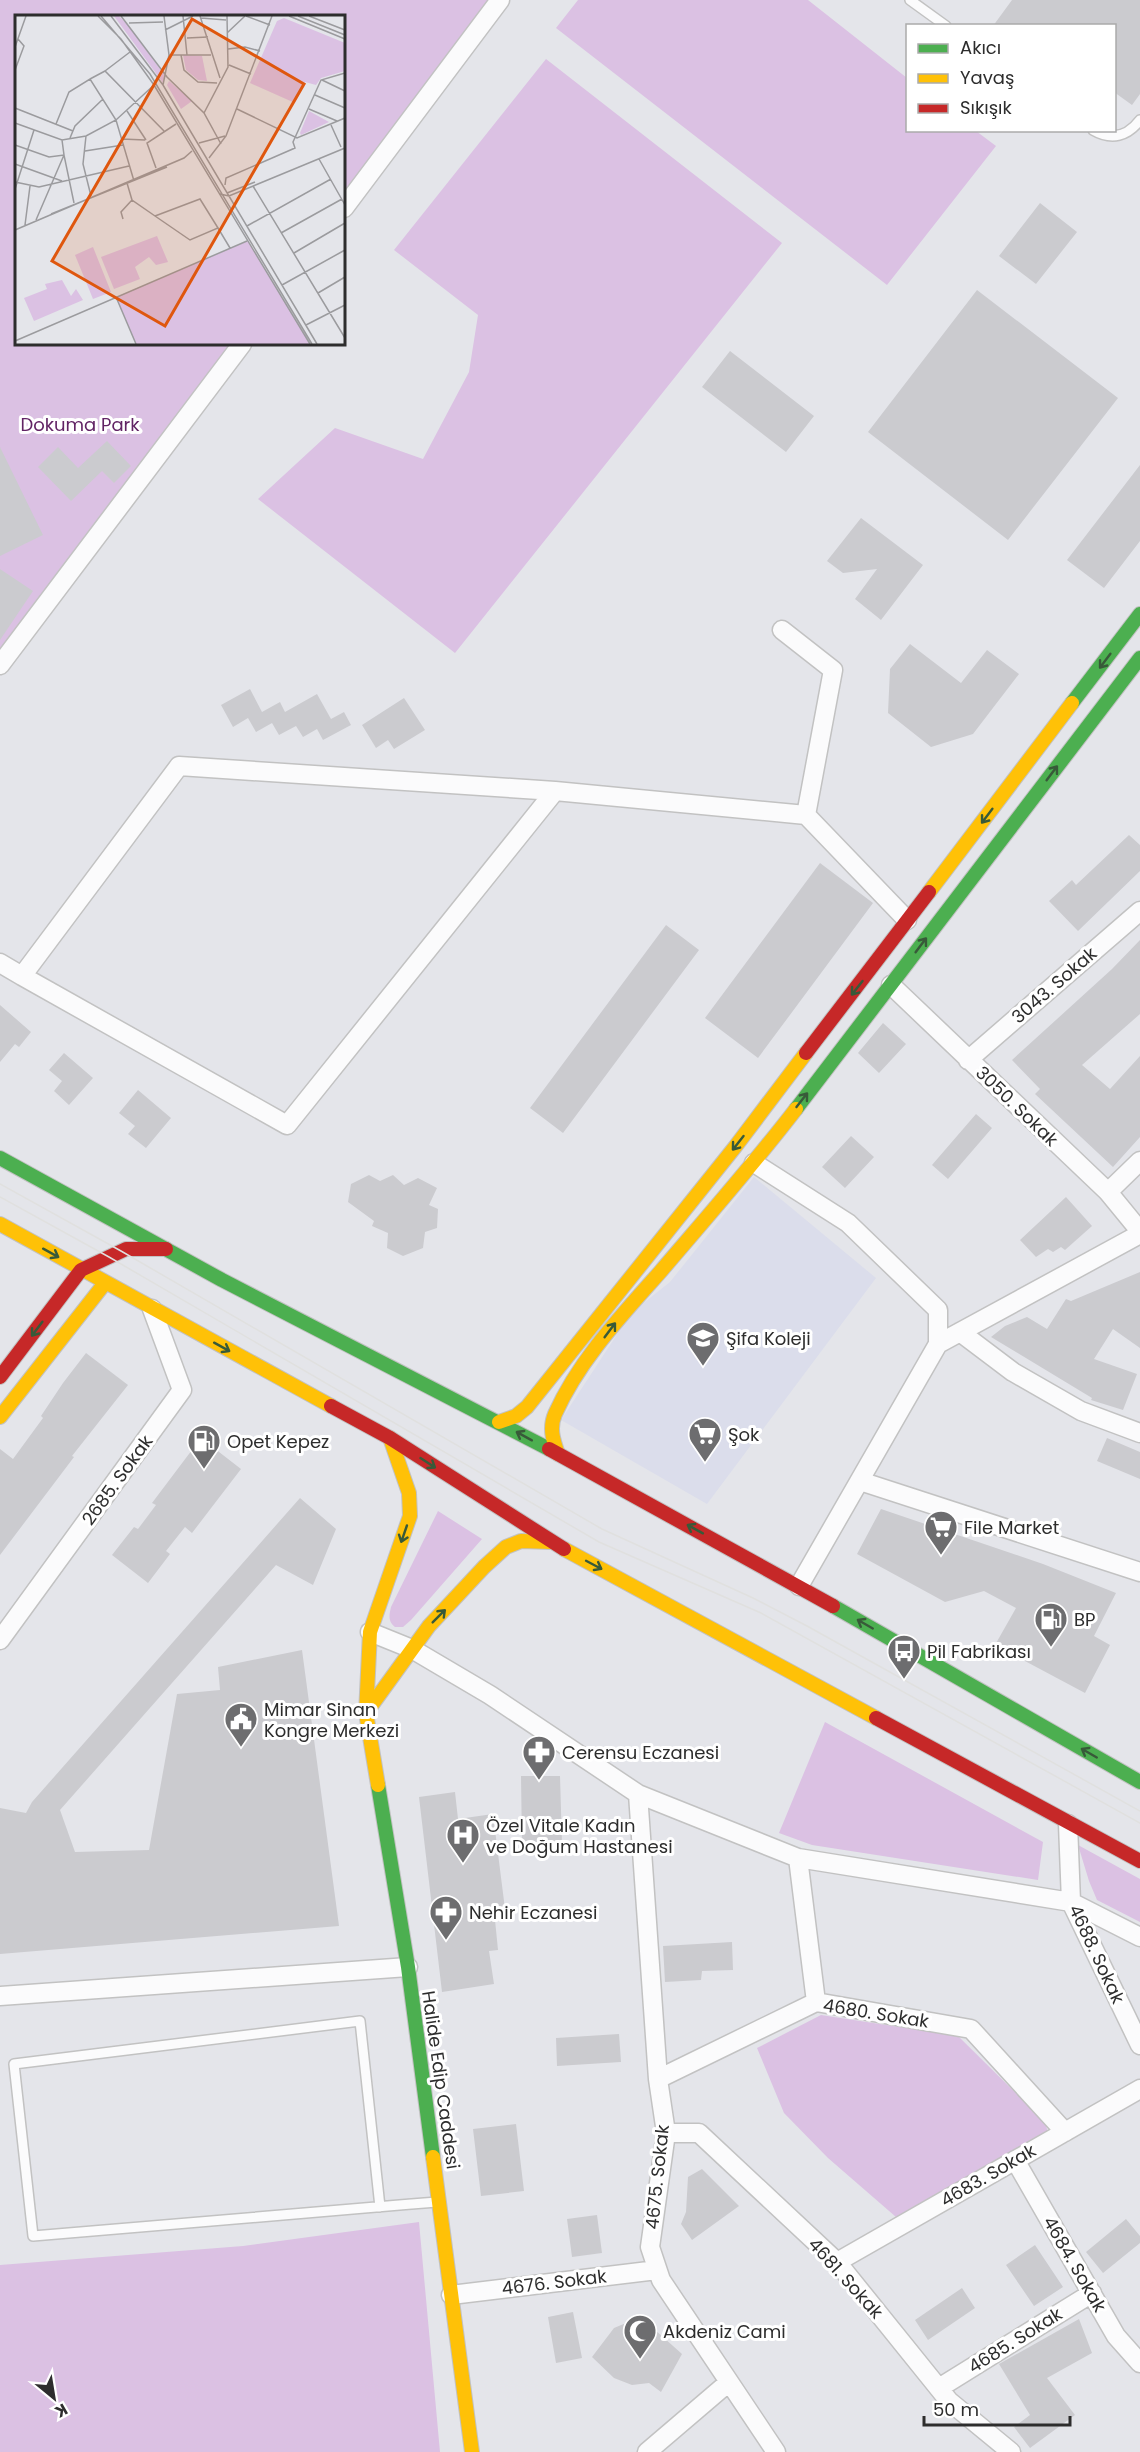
<svg xmlns="http://www.w3.org/2000/svg" width="1140" height="2452" viewBox="0 0 1140 2452" font-family="Poppins,sans-serif">
  <rect width="100%" height="100%" fill="#e4e5ea"/>
  <path fill="#dbddeb" d="M754 1177 876 1278 707 1504 561 1420 631 1313 670 1282Z"/>
  <path fill="#dbc1e3" d="M0 0H488L495 6 344 208V16H16V344H241L0 664Z
    M578 0H808L907 78 908 130 976 131 996 146 887 285 556 28Z
    M546 59 782 243 455 653 258 499 335 428 423 459 469 372 478 315 394 250Z
    M438 1511 482 1539 411 1620 403 1627H395C388 1621 389 1616 391 1607Z
    M825 1722 1043 1842 1038 1880 812 1845 779 1833Z
    M1078 1845 1140 1879V1922L1097 1900 1089 1881Z
    M821 2015 958 2036 1045 2122 1049 2136 896 2217 828 2158 784 2113 757 2048Z
    M419 2222 440 2452H0V2265L243 2246Z"/>
  <path fill="#cbcbcf" d="M1012 0H1140V94L1132 105 1114 92V26H993Z
    M1040 203 1077 232 1036 284 999 256Z
    M977 290 1118 398 1008 540 868 432Z
    M730 351 814 416 786 452 702 387Z
    M107 441 131 466 114 483 102 471 71 501 38 467 58 447 78 468Z
    M0 447 43 535 0 556Z
    M1140 465V541L1104 588 1067 560Z
    M861 518 923 565 881 620 855 599 877 569 843 573 827 561Z
    M0 569 33 591 0 640Z
    M910 644 961 683 987 650 1019 674 973 734 931 747 888 713 890 669Z
    M250 689 262 712 280 702 285 712 317 694 331 719 344 712 351 725 323 740 317 729 303 737 296 726 279 735 272 723 256 732 248 718 233 727 221 705Z
    M404 698 425 730 394 749 388 740 376 748 362 725Z
    M1129 835 1140 845V871L1078 931 1049 901 1072 880 1076 885Z
    M820 863 873 903 758 1058 705 1018Z
    M666 925 699 950 563 1133 530 1108Z
    M1140 940V1014L1082 1065 1110 1089 1140 1056V1137L1113 1167 1035 1094 1040 1089 1012 1060 1112 969Z
    M0 1005 31 1032 19 1047 15 1044 0 1062Z
    M883 1023 906 1044 879 1073 858 1053Z
    M64 1053 93 1078 69 1105 54 1091 62 1081 49 1070Z
    M138 1090 171 1118 146 1148 128 1134 135 1126 119 1113Z
    M976 1114 992 1128 948 1179 932 1165Z
    M851 1136 874 1157 845 1188 822 1167Z
    M369 1175 380 1181 393 1175 404 1185 418 1178 437 1188 429 1205 438 1209 437 1228 425 1232 423 1248 403 1256 387 1248 388 1233 372 1226 374 1221 348 1202 351 1184Z
    M1066 1197 1092 1226 1065 1250 1061 1247 1053 1252 1048 1249 1036 1257 1020 1240Z
    M1140 1272V1348L1113 1329 1094 1359 1137 1374 1123 1410 1091 1400 1092 1398 991 1337 1005 1326 1027 1317 1047 1329 1066 1299 1071 1301Z
    M86 1353 128 1385 72 1456 74 1457 0 1555V1449L13 1459 43 1418 41 1416 63 1383Z
    M201 1438 241 1469 192 1533 185 1527 166 1551 170 1554 148 1583 112 1555 134 1527 138 1529 156 1505 152 1503Z
    M1107 1438 1140 1452V1479L1097 1461Z
    M300 1498 336 1529 313 1585 276 1565 60 1810 75 1852 149 1850 177 1694 220 1690 218 1667 302 1650 339 1926 0 1954V1808L26 1813 32 1802Z
    M881 1509 1043 1564 1116 1593 1094 1636 1110 1645 1085 1693 995 1645 1016 1608 984 1591 945 1602 857 1554Z
    M521 1776H560L562 1844H522Z
    M455 1792 458 1819 493 1814 505 1909 494 1910 498 1950 489 1951 494 1984 442 1992 419 1797Z
    M732 1942 733 1970 702 1971 701 1980 665 1982 663 1946Z
    M619 2034 621 2062 557 2066 556 2038Z
    M516 2124 524 2191 481 2196 473 2129Z
    M702 2169 739 2206 692 2240 681 2224 686 2212 688 2177Z
    M597 2215 602 2253 572 2257 567 2219Z
    M1126 2219 1140 2236V2243L1103 2273 1086 2252Z
    M1035 2245 1063 2287 1034 2306 1006 2265Z
    M962 2288 975 2308 928 2340 915 2320Z
    M573 2312 582 2358 556 2363 548 2317Z
    M1079 2319 1092 2353 1047 2378 1075 2415 1030 2448 1014 2427 1030 2415 999 2364Z
    M631 2321 654 2329 682 2354 661 2392 649 2383 632 2385 614 2378 592 2357 614 2328Z"/>
  <g fill="none" stroke-linecap="round" stroke-linejoin="round">
    <g stroke="#c2c2c2" stroke-width="12">
      <path id="lane" d="M910 0 946 26
        M1093 130C1112 141 1128 136 1140 120
        M380 2207 360 2021 14 2064 33 2236C167 2225 302 2213 437 2202"/>
    </g>
    <g stroke="#c2c2c2" stroke-width="21">
      <path id="street" d="M344 208 500 0
        M782 630 833 670 806 815
        M0 665 242 344
        M555 791 287 1125 22 976 179 766 555 791 806 815 907 920
        M0 963 22 976
        M891 985 1108 1192 1140 1231
        M968 1060 1140 911
        M754 1163 848 1223 938 1310V1344L799 1586
        M1108 1192 1140 1161
        M960 1332 1013 1372 1081 1411 1140 1433
        M938 1344 1140 1234
        M860 1481 1140 1572
        M370 1632 412 1649 490 1695 638 1794 798 1858 1071 1902 1140 1937
        M0 1640 182 1390 152 1309
        M638 1794 658 2079 666 2133 650 2247 661 2280 776 2452
        M1068 1824 1071 1902 1140 2045
        M798 1858 816 2002
        M0 1996 408 1967
        M658 2079 816 2002 971 2029 1065 2132
        M666 2133H699L837 2262 949 2401 1011 2452
        M1015 2160 1116 2336 1140 2363
        M837 2262 1140 2089
        M451 2295 657 2270
        M939 2388 1092 2293
        M647 2452 729 2382"/>
    </g>
    <g stroke="#c2c2c2" stroke-width="16">
      <path id="fast" d="M1072 703 1140 614
        M796 1109 1140 658
        M0 1158 222 1280 549 1449
        M833 1606 1140 1782
        M378 1785 408 1967 433 2157"/>
    </g>
    <g stroke="#c2c2c2" stroke-width="16">
      <path id="slow" d="M929 892 1072 703
        M0 1224 331 1406
        M0 1417 105 1283
        M499 1422 516 1416 527 1407 735 1147 806 1053
        M558 1454C553 1440 549 1428 555 1414 579 1360 622 1315 661 1271 707 1217 753 1165 796 1109
        M564 1549 876 1718
        M366 1713 429 1626 484 1567 506 1547 521 1541 551 1542
        M378 1785 366 1713 370 1632 410 1516 409 1493 390 1438
        M433 2157 472 2452"/>
    </g>
    <g stroke="#c2c2c2" stroke-width="16">
      <path id="jam" d="M806 1053 929 892
        M0 1377 81 1270 126 1249H166
        M331 1406 390 1438 564 1549
        M549 1449 833 1606
        M876 1718 1140 1861"/>
    </g>
    <use href="#lane" stroke="#fbfbfc" stroke-width="9"/>
    <use href="#street" stroke="#fbfbfc" stroke-width="18"/>
    <use href="#fast" stroke="#4caf50" stroke-width="14"/>
    <use href="#slow" stroke="#ffc107" stroke-width="14"/>
    <use href="#jam" stroke="#c62828" stroke-width="14"/>
    <path stroke="#e0e0df" stroke-width="1.5" d="M0 1184 121 1251 602 1529 753 1598 807 1626 1140 1811
      M0 1197 109 1257 599 1542 761 1613 1140 1823"/>
  </g>
  <defs><path id="oneway-shaft" d="M-6 0H5M1.5-3L5.5 0L1.5 3" fill="none" stroke-width="1.6" stroke-linecap="round" stroke-linejoin="round" transform="scale(1.5)"/></defs>
  <g stroke="#385a39">
    <use href="#oneway-shaft" transform="translate(1105 661) rotate(127)"/>
    <use href="#oneway-shaft" transform="translate(1052 773) rotate(-53)"/>
    <use href="#oneway-shaft" transform="translate(987 816) rotate(127)"/>
    <use href="#oneway-shaft" transform="translate(921 945) rotate(-53)"/>
    <use href="#oneway-shaft" transform="translate(857 988) rotate(128)"/>
    <use href="#oneway-shaft" transform="translate(802 1100) rotate(-52)"/>
    <use href="#oneway-shaft" transform="translate(738 1143) rotate(128)"/>
    <use href="#oneway-shaft" transform="translate(51 1253) rotate(29)"/>
    <use href="#oneway-shaft" transform="translate(37 1329) rotate(127)"/>
    <use href="#oneway-shaft" transform="translate(610 1330) rotate(-53)"/>
    <use href="#oneway-shaft" transform="translate(222 1347) rotate(29)"/>
    <use href="#oneway-shaft" transform="translate(524 1436) rotate(-151)"/>
    <use href="#oneway-shaft" transform="translate(428 1463) rotate(33)"/>
    <use href="#oneway-shaft" transform="translate(695 1529) rotate(-151)"/>
    <use href="#oneway-shaft" transform="translate(404 1534) rotate(109)"/>
    <use href="#oneway-shaft" transform="translate(594 1565) rotate(28)"/>
    <use href="#oneway-shaft" transform="translate(439 1616) rotate(-45)"/>
    <use href="#oneway-shaft" transform="translate(865 1624) rotate(-150)"/>
    <use href="#oneway-shaft" transform="translate(1089 1753) rotate(-150)"/>
  </g>
  <defs>
    <g id="school-pin" transform="scale(1.725)"><path d="M0 17L-7.5 6A9.5 9.5 0 1 1 7.5 6Z" fill="#6d6d6f" stroke="#fff"/><path d="M0-5L7-2L0 1L-7-2ZM-4 1L0 2.5L4 1V4Q0 6-4 4Z" fill="#fff"/></g>
    <g id="supermarket-pin" transform="scale(1.725)"><path d="M0 17L-7.5 6A9.5 9.5 0 1 1 7.5 6Z" fill="#6d6d6f" stroke="#fff"/><path d="M-6-5.5h2.5l.6 2H6L4.5 2H-2.5L-4.4-4H-6ZM-1.5 3.2a1.3 1.3 0 1 0 .1 0ZM3 3.2a1.3 1.3 0 1 0 .1 0Z" fill="#fff"/></g>
    <g id="fuel-pin" transform="scale(1.725)"><path d="M0 17L-7.5 6A9.5 9.5 0 1 1 7.5 6Z" fill="#6d6d6f" stroke="#fff"/><path d="M-5.5-6h7V0h2V4h1.3V-2.5L3-4.5l.8-.8L6-3V5H2.5V1h-1V6h-7ZM-4.2-4.7v3.2H.2V-4.7Z" fill="#fff"/></g>
    <g id="bus-pin" transform="scale(1.725)"><path d="M0 17L-7.5 6A9.5 9.5 0 1 1 7.5 6Z" fill="#6d6d6f" stroke="#fff"/><path d="M-5-6H5V4H4V6H2V4H-2V6H-4V4H-5ZM-3.5-4V0h7V-4ZM-3.5 1.2v1.5H-2V1.2ZM2 1.2v1.5H3.5V1.2Z" fill="#fff"/></g>
    <g id="civic-pin" transform="scale(1.725)"><path d="M0 17L-7.5 6A9.5 9.5 0 1 1 7.5 6Z" fill="#6d6d6f" stroke="#fff"/><path d="M-.6-6.5H3V-4.5H.6V-3L4-1V1h2V6H-6V1h2V-1L-.6-3ZM-1.2 2.5V6h2.4V2.5Z" fill="#fff"/></g>
    <g id="pharmacy-pin" transform="scale(1.725)"><path d="M0 17L-7.5 6A9.5 9.5 0 1 1 7.5 6Z" fill="#6d6d6f" stroke="#fff"/><path d="M-2-6h4v4h4v4h-4v4h-4v-4h-4v-4h4Z" fill="#fff"/></g>
    <g id="hospital-pin" transform="scale(1.725)"><path d="M0 17L-7.5 6A9.5 9.5 0 1 1 7.5 6Z" fill="#6d6d6f" stroke="#fff"/><path d="M-5-5h3v3.5h4V-5h3V5h-3V1.5h-4V5h-3Z" fill="#fff"/></g>
    <g id="mosque-pin" transform="scale(1.725)"><path d="M0 17L-7.5 6A9.5 9.5 0 1 1 7.5 6Z" fill="#6d6d6f" stroke="#fff"/><path d="M3.5-4.9A6 6 0 1 0 3.5 4.9A5 5 0 1 1 3.5-4.9Z" fill="#fff"/></g>
  </defs>
  <g fill-rule="evenodd">
    <use href="#school-pin" x="703" y="1338"/>
    <use href="#supermarket-pin" x="705" y="1434"/>
    <use href="#fuel-pin" x="204" y="1441"/>
    <use href="#supermarket-pin" x="941" y="1527"/>
    <use href="#fuel-pin" x="1051" y="1619"/>
    <use href="#bus-pin" x="904" y="1651"/>
    <use href="#civic-pin" x="241" y="1719"/>
    <use href="#pharmacy-pin" x="539" y="1752"/>
    <use href="#hospital-pin" x="463" y="1835"/>
    <use href="#pharmacy-pin" x="446" y="1912"/>
    <use href="#mosque-pin" x="640" y="2331"/>
  </g>
  <g text-anchor="middle" dominant-baseline="central" stroke-width="6" stroke-linejoin="round" paint-order="stroke">
    <g font-size="18" fill="#612364" stroke="#fff">
      <text x="80" y="424">Dokuma Park</text>
    </g>
    <g font-size="18" fill="#2d2d2d" stroke="#fff">
      <text transform="translate(1054 985) rotate(-41)">3043. Sokak</text>
      <text transform="translate(1017 1106) rotate(44)">3050. Sokak</text>
      <text transform="translate(117 1480) rotate(-54)">2685. Sokak</text>
      <text transform="translate(1097 1954) rotate(65)">4688. Sokak</text>
      <text transform="translate(876 2013) rotate(9)">4680. Sokak</text>
      <text transform="translate(441 2080) rotate(82)">Halide Edip Caddesi</text>
      <text transform="translate(988 2175) rotate(-30)">4683. Sokak</text>
      <text transform="translate(657 2177) rotate(-84)">4675. Sokak</text>
      <text transform="translate(1075 2264) rotate(60)">4684. Sokak</text>
      <text transform="translate(846 2278) rotate(48)">4681. Sokak</text>
      <text transform="translate(554 2282) rotate(-7)">4676. Sokak</text>
      <text transform="translate(1015 2340) rotate(-32)">4685. Sokak</text>
    </g>
    <g font-size="18" fill="#2d2d2d" stroke="#fff" text-anchor="start">
      <text x="726" y="1338">Şifa Koleji</text>
      <text x="728" y="1434">Şok</text>
      <text x="227" y="1441">Opet Kepez</text>
      <text x="964" y="1527">File Market</text>
      <text x="1074" y="1619">BP</text>
      <text x="927" y="1651">Pil Fabrikası</text>
      <text x="264" y="1709">Mimar Sinan<tspan x="264" dy="21">Kongre Merkezi</tspan></text>
      <text x="562" y="1752">Cerensu Eczanesi</text>
      <text x="486" y="1825">Özel Vitale Kadın<tspan x="486" dy="21">ve Doğum Hastanesi</tspan></text>
      <text x="469" y="1912">Nehir Eczanesi</text>
      <text x="663" y="2331">Akdeniz Cami</text>
    </g>
  </g>
  <g transform="translate(15 15)">
    <rect width="330" height="330" fill="#e4e5ea"/>
    <path d="M99 1H104L113 10 150 61 148 68ZM269 3 330 28V56L306 63 301 70 290 67 280 88 235 68 262 6ZM168 40 187 41 192 66 183 65 171 55ZM154 66 177 86 166 94 152 70ZM294 96 314 107 286 120 285 118ZM142 221 153 247 141 250 134 242 120 252 125 264 99 274 86 242ZM233 226 295 329H121L101 282ZM78 232 96 277 78 284 60 240ZM47 265 56 281 61 274 68 285 19 306 9 283 32 274 30 269Z" fill="#dbc1e3"/>
    <path fill="none" stroke="#9b9b9e" stroke-width="1.5" d="M83 1 106 24 139 70 295 329M86 1 135 59 297 329M96 1 148 70 302 329M106 1 152 62 189 98 206 129M168 1 172 40M185 1 205 63M231 1 255 10M274 1 330 24M283 1 330 20M294 1 330 15M186 3 211 5M114 8 148 7M150 15 178 1M212 18 230 1M172 23 193 22M0 32 11 1M213 34 230 32 245 36M154 40H196M166 40 169 55 183 67 202 68M214 50 236 59M0 55 9 31 3 24M90 56 115 37M75 64 90 56 149 116M307 65 330 76M148 70 154 40 149 1M300 80 330 93M0 93 58 116M222 94 282 123 330 103M294 94 322 106M112 96 131 125M189 98 213 52 212 1M0 108 47 125 71 121 101 105 139 70M41 109 54 77 75 64 101 105 119 166M316 110 326 132M71 121 68 149 76 181M55 123 60 111 88 84M107 124 130 125M184 128 210 121M0 130 34 142 49 140 59 188M70 136 108 130M194 143 211 121 257 1M304 144 330 190M0 149 47 166M141 153 132 128 161 109M0 167 24 172 114 151M112 168 117 185 140 201 175 225 203 213 185 184 140 201M210 170 211 163 280 133 278 127 306 65 330 58M238 171 330 323M0 174 19 115M212 178 240 167M205 179 214 181 330 133M36 199 152 152M108 204 106 197 117 185M21 205 49 140 47 125M10 210 15 171M232 211 316 164M203 213 215 233M0 215 169 143 177 136M266 218 327 184M279 238 330 208M267 270 330 235M303 278 330 262M101 282 121 329M291 310 330 290M0 326 232 226"/>
    <path fill="#df570e" fill-opacity="0.15" stroke="#df570e" stroke-width="3" d="M177 4 289 69 150 311 37 246Z"/>
    <rect width="330" height="330" fill="none" stroke="#2d2d2d" stroke-width="3"/>
  </g>
  <rect x="906" y="24" width="210" height="108" fill="#ffffff" stroke="#ababab" stroke-width="1.5"/>
  <rect x="918" y="44" width="30" height="9" fill="#4caf50" stroke="#ababab" stroke-width="1.5"/>
  <text x="960" y="54" font-size="18" fill="#2d2d2d">Akıcı</text>
  <rect x="918" y="74" width="30" height="9" fill="#ffc107" stroke="#ababab" stroke-width="1.5"/>
  <text x="960" y="84" font-size="18" fill="#2d2d2d">Yavaş</text>
  <rect x="918" y="104" width="30" height="9" fill="#c62828" stroke="#ababab" stroke-width="1.5"/>
  <text x="960" y="114" font-size="18" fill="#2d2d2d">Sıkışık</text>
  <g transform="translate(54 2398) rotate(150)" stroke="#ffffff" stroke-width="4.5" paint-order="stroke">
  <path d="M0-4.5L10 22L0 15L-10 22Z" fill="#2d2d2d"/>
  <text y="-9" font-size="16" font-weight="bold" text-anchor="middle" fill="#2d2d2d">K</text>
  </g>
  <path d="M924 2416v9h146v-9" fill="none" stroke="#2d2d2d" stroke-width="3"/>
  <text x="933" y="2416" font-size="18" fill="#2d2d2d" stroke="#ffffff" stroke-width="4.5" paint-order="stroke">50 m</text>
</svg>
